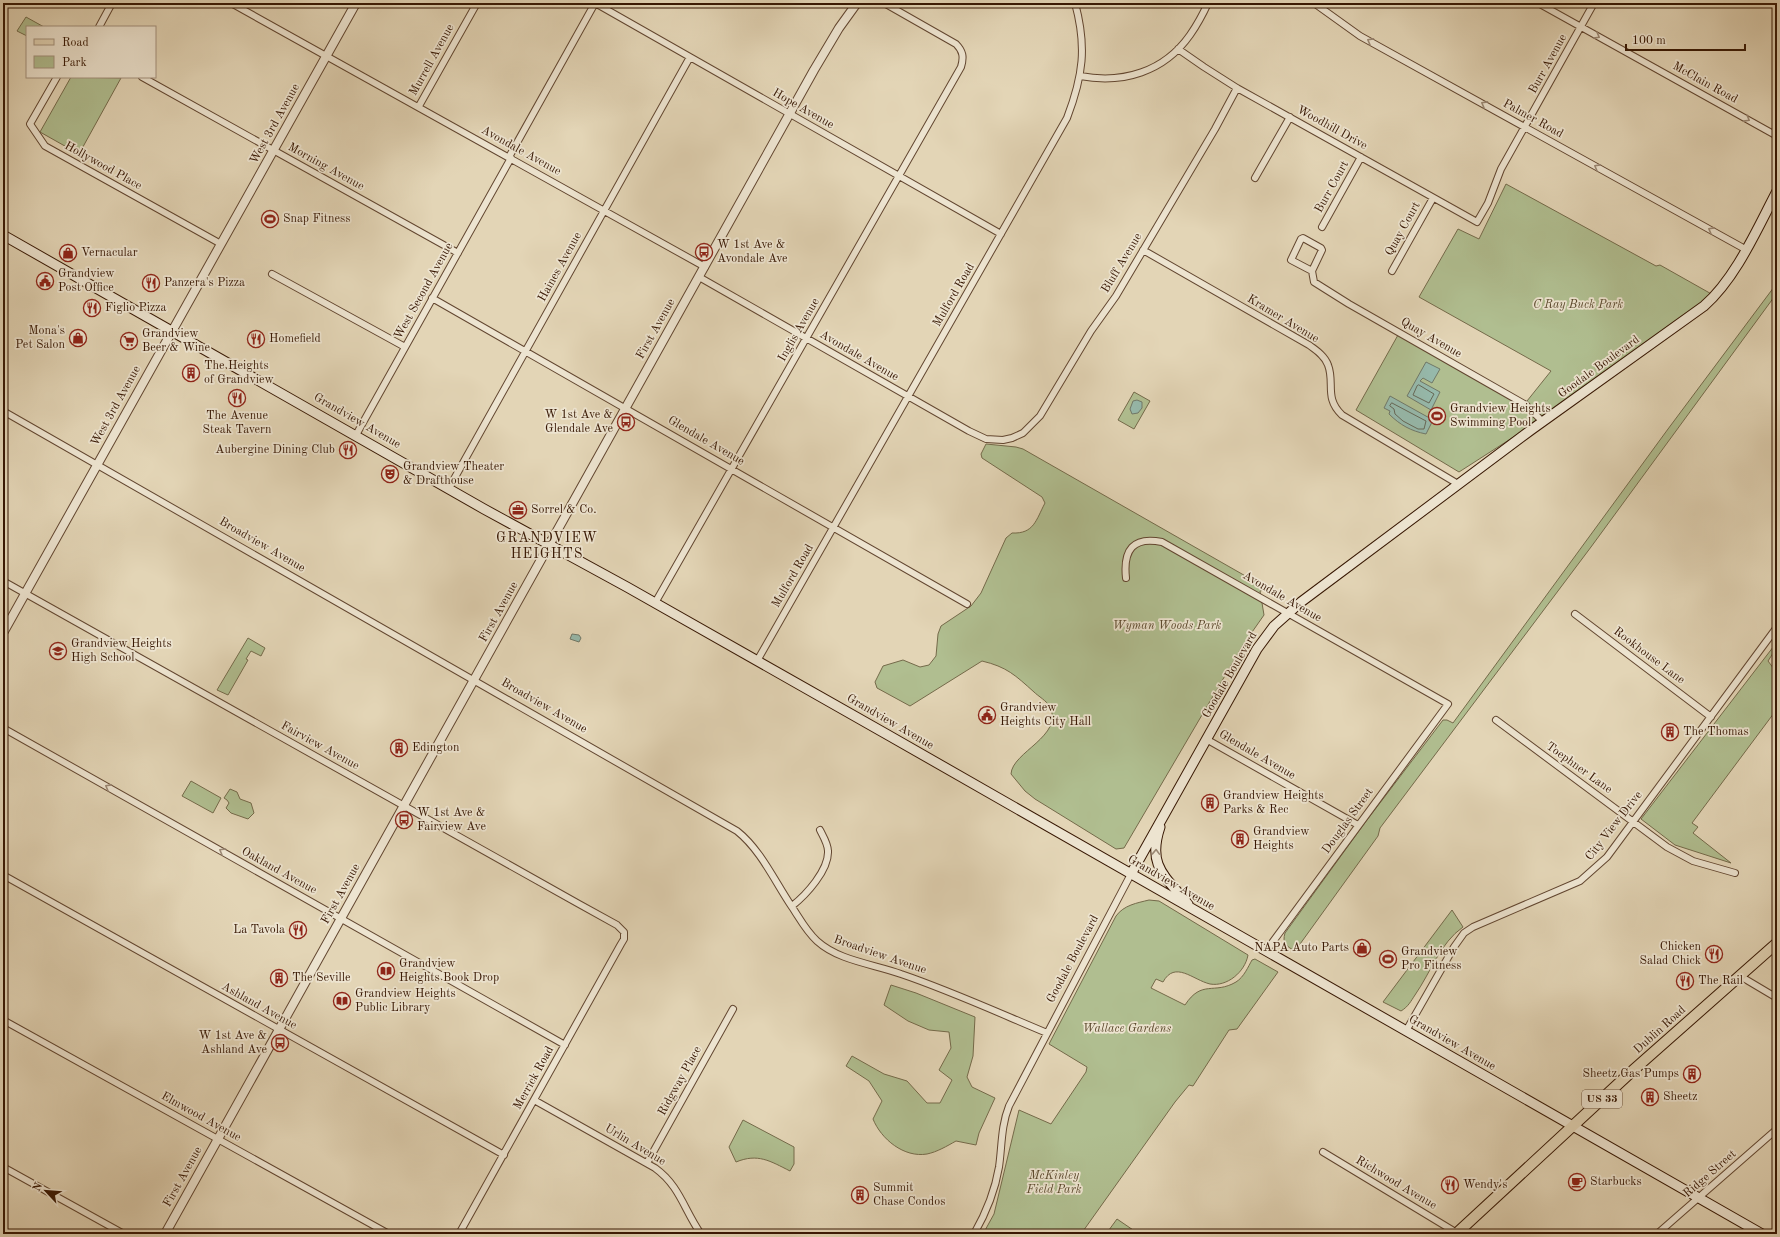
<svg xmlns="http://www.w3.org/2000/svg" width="1780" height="1237" viewBox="0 0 1780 1237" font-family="'Old Standard TT',serif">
  <rect width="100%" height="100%" fill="#e3d5b6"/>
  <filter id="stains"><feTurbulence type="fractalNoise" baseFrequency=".005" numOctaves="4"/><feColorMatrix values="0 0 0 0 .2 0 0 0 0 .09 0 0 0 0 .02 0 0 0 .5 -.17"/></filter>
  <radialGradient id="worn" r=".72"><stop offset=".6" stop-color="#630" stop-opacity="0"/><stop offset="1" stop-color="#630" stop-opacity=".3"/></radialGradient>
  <path fill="#b0be90" stroke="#746a4a" d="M26 17 44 27H27V36L17 31Z
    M71 77 121 78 79 154 40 132Z
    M1506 184 1656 266 1660 265 1715 296 1593 386 1459 472 1356 410 1398 335 1523 406 1551 371 1419 297 1458 229 1479 239Z
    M1777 283V293L1591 547 1380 828 1378 836 1295 951C1286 946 1282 943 1285 933L1367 820 1443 720H1447L1453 723 1668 429Z
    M1134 392 1150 401 1134 429 1118 420Z
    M986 444 1016 447 1023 449 1263 586 1264 590 1260 591 1264 615 1243 645 1124 848 1116 849 1035 799 1025 791 1011 774C1012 752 1064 736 1050 707 1047 701 1038 696 1034 692 1015 675 1007 667 982 661L910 706 877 688 875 682 883 666 903 660 920 667 929 665 936 656 938 634 941 626 971 606 981 593 1006 538 1012 533C1034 534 1036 520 1045 503L1042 497 982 458 981 454Z
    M248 638 265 648 261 656 251 651 246 659 248 660 228 695 217 690Z
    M1777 642V647L1768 661 1777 673V709L1692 823 1698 827 1693 833 1731 863 1675 845 1641 819Z
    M191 781 221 798 213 813 182 796Z
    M230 789 237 792 240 799 251 803 254 813 248 819 231 813 226 808 229 803 227 800 224 798Z
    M1149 900 1159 901 1248 955C1245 972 1227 987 1210 984 1193 980 1175 960 1163 982L1156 979 1151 988 1185 1005C1202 979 1214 995 1236 982 1244 977 1248 967 1252 960L1255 959 1278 972 1237 1029 1229 1030 1193 1086 1189 1085 1175 1102 1081 1234H983L994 1214 1019 1110 1051 1124 1086 1072 1087 1067 1049 1044 1116 916C1124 905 1137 903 1149 900Z
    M1452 910 1463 927C1440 943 1431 972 1415 995 1411 1001 1408 1007 1401 1011L1383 1002Z
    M891 985 916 993 975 1017 973 1056 967 1077 972 1087 995 1098 979 1133 976 1145 956 1141C947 1146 937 1152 927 1154 904 1158 881 1139 873 1119L882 1101 869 1081 846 1066 852 1056 884 1074 907 1081 927 1103H940L952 1080 939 1070 951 1048 949 1032 929 1030 908 1021 884 1005Z
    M743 1120 794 1147V1164L790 1171C770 1161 758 1153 736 1162L729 1147Z
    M1117 1219 1139 1234H1121L1119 1233 1118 1234H1106Z"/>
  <path fill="#96b9ab" stroke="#707868" d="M1426 362 1440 369 1432 383 1423 378 1420 381 1440 392 1431 410 1407 396Z
    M1390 396 1433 420 1426 434C1411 431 1400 425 1389 414L1390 411 1384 408Z
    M1137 400 1142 402V408L1138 413 1132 414 1130 409 1133 401Z
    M572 634 579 635 581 638 579 642 570 639Z"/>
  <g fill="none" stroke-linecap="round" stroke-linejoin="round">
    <path stroke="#666857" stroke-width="1" d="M1419 385 1434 394 1429 403 1413 395 1417 386Z
      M1392 403 1426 421 1424 429H1418L1403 421 1395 414 1394 409 1390 406Z"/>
    <g stroke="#624630" stroke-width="8">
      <path id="minor" d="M231 3 705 267
        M595 3 1001 234
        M1314 3 1360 36 1745 249
        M1538 3 1777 136
        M1775 3 1777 4
        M99 27 112 3
        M1178 49 1204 67 1237 88 1477 222 1488 203 1501 169 1594 3
        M1080 76C1123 84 1164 72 1190 35 1197 25 1203 14 1208 3
        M57 77 30 124 45 146 221 244
        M142 77 458 253
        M419 106 477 3
        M509 157 595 3
        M1255 178 1290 117
        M1322 227 1361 157
        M1143 250 1309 345C1316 350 1325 356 1328 365 1335 383 1324 398 1342 415L1458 484
        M1312 271 1291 260 1301 239 1303 238 1321 248 1322 250 1312 271 1314 282 1349 304 1526 405 1543 422
        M1392 271 1433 198
        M272 274 405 347
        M699 277 969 431 986 439 1003 440 1012 438 1023 433 1040 416 1091 331 1116 296 1215 129 1237 88
        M432 298 967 604
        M3 411 737 831C761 850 775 882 792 907 800 919 806 931 817 941 839 961 874 964 901 974 951 991 999 1013 1047 1033
        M356 435 511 158
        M449 488 690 57
        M1126 578C1123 550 1133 536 1162 542L1448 704 1266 951
        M3 581 579 904 617 925 624 932V939L621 944 459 1234
        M655 603 961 67C964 57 963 51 956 44L884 3
        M1575 614 1711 717
        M757 661 1067 118C1083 76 1087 47 1075 3
        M1496 720 1667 847 1693 861 1735 873
        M3 728 565 1045
        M1206 739 1358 825
        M3 875 504 1155
        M792 906C806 895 829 870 828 851 828 844 823 836 820 830
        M1740 976 1777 998
        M3 1020 389 1234
        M1406 1031 1454 947 1464 933 1473 927 1580 881 1607 857 1777 627
        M534 1100 655 1168C680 1186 684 1210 701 1234
        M1323 1152 1457 1233
        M647 1163 733 1009
        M3 1167 124 1234
        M974 1234C986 1213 995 1191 999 1167 1002 1146 1001 1126 1009 1106L1131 874
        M1657 1234 1777 1129"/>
    </g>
    <g stroke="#624630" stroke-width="10">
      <path id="tertiary" d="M3 633 356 3
        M165 1234 814 70 839 28 857 3"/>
    </g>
    <g stroke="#371703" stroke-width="11">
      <path id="secondary" d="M3 235 484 509 627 587 888 735 1762 1234
        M1160 827C1147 866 1165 876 1188 904
        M1131 874 1257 649 1274 626 1301 602 1531 430 1704 306C1736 278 1757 229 1777 191"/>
    </g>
    <g stroke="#371703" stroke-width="12">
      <path id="primary" d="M1456 1234 1630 1073 1777 943"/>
    </g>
    <use href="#minor" stroke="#ede4d0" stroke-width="6"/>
    <use href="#tertiary" stroke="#ede4d0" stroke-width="8"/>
    <use href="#secondary" stroke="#ede4d0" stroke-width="9"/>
    <use href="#primary" stroke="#e3d5b6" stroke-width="10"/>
  </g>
  <defs><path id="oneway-chevron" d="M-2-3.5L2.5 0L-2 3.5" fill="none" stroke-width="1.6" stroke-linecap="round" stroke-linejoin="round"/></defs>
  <g stroke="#9b8874">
    <use href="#oneway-chevron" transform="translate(1597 36) rotate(29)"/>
    <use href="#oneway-chevron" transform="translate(1370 41) rotate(-151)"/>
    <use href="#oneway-chevron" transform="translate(1484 104) rotate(-151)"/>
    <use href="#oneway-chevron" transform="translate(1747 119) rotate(29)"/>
    <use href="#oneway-chevron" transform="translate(1597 167) rotate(-151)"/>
    <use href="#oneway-chevron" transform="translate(1711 230) rotate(-151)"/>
    <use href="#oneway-chevron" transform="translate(108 787) rotate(-151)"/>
    <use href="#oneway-chevron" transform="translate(222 851) rotate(-150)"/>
    <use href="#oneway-chevron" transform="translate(1156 852) rotate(-88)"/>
  </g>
  <defs>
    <g id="stadium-ring" transform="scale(0.9)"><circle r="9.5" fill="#ede4d0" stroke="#8f2418" stroke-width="1.5"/><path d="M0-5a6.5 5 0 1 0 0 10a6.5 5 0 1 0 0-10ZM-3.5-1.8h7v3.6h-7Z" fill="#8f2418"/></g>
    <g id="bus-ring" transform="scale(0.9)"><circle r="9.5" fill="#ede4d0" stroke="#8f2418" stroke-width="1.5"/><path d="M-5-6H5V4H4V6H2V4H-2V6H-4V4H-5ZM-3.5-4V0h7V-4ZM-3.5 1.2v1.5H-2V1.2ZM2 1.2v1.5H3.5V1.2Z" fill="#8f2418"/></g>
    <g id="shop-ring" transform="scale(0.9)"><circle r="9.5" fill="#ede4d0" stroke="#8f2418" stroke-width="1.5"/><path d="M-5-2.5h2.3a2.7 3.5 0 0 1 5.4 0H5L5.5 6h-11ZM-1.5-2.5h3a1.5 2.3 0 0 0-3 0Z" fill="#8f2418"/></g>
    <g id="civic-ring" transform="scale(0.9)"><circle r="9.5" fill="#ede4d0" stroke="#8f2418" stroke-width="1.5"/><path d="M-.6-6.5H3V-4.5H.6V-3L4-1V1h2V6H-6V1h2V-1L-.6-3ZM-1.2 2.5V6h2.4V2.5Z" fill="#8f2418"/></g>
    <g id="restaurant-ring" transform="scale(0.9)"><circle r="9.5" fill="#ede4d0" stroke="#8f2418" stroke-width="1.5"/><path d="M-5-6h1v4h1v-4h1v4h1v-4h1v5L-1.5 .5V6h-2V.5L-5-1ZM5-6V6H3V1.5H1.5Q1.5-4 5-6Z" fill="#8f2418"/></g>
    <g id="supermarket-ring" transform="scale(0.9)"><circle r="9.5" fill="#ede4d0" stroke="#8f2418" stroke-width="1.5"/><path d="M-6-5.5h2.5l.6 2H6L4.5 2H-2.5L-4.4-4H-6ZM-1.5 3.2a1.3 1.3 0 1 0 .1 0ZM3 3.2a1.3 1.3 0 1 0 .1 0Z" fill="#8f2418"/></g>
    <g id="building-ring" transform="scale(0.9)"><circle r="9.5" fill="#ede4d0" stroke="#8f2418" stroke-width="1.5"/><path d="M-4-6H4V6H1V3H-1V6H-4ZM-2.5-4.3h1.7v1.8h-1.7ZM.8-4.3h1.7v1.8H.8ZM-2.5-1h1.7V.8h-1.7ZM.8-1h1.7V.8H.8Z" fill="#8f2418"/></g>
    <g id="theatre-ring" transform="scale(0.9)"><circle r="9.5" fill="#ede4d0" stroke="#8f2418" stroke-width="1.5"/><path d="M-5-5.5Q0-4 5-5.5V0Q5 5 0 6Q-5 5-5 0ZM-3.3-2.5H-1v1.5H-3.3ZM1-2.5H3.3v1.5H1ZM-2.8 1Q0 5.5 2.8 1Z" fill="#8f2418"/></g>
    <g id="office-ring" transform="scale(0.9)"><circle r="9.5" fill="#ede4d0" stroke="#8f2418" stroke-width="1.5"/><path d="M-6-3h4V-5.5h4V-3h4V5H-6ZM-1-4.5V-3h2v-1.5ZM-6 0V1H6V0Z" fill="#8f2418"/></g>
    <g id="school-ring" transform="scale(0.9)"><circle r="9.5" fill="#ede4d0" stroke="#8f2418" stroke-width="1.5"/><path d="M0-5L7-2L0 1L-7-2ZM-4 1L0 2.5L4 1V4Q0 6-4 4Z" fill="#8f2418"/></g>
    <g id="library-ring" transform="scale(0.9)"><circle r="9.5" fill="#ede4d0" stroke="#8f2418" stroke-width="1.5"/><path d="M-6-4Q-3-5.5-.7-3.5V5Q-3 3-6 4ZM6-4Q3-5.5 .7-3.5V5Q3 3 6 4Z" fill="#8f2418"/></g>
    <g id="cafe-ring" transform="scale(0.9)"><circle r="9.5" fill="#ede4d0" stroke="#8f2418" stroke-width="1.5"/><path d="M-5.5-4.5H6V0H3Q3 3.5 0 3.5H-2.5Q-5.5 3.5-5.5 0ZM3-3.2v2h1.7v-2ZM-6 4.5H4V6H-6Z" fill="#8f2418"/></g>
  </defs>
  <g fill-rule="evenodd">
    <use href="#stadium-ring" x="270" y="219"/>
    <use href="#bus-ring" x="704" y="252"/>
    <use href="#shop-ring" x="68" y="253"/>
    <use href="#civic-ring" x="45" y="281"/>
    <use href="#restaurant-ring" x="151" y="283"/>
    <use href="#restaurant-ring" x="92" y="308"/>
    <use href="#shop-ring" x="78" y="338"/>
    <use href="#restaurant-ring" x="256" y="339"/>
    <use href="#supermarket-ring" x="129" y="341"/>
    <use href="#building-ring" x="191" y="373"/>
    <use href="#restaurant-ring" x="237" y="398"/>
    <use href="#stadium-ring" x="1437" y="416"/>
    <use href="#bus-ring" x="626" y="422"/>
    <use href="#restaurant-ring" x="348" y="450"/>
    <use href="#theatre-ring" x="390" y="474"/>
    <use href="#office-ring" x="518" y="510"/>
    <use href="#school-ring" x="58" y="651"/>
    <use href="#civic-ring" x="987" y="715"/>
    <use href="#building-ring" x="1670" y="732"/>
    <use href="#building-ring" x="399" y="748"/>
    <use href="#building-ring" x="1210" y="803"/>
    <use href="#bus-ring" x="404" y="820"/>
    <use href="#building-ring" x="1240" y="839"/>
    <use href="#restaurant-ring" x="298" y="930"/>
    <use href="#shop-ring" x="1362" y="948"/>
    <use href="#restaurant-ring" x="1714" y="954"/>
    <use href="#stadium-ring" x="1388" y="959"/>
    <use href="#library-ring" x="386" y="971"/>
    <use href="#building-ring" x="279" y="978"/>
    <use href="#restaurant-ring" x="1685" y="981"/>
    <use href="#library-ring" x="342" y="1001"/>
    <use href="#bus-ring" x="280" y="1043"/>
    <use href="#building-ring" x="1692" y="1074"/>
    <use href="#building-ring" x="1650" y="1097"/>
    <use href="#cafe-ring" x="1577" y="1182"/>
    <use href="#restaurant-ring" x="1450" y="1185"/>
    <use href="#building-ring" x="860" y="1195"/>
  </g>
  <g text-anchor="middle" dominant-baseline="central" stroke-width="3.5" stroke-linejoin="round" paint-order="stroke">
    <rect fill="#ede4d0" stroke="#6e5440" stroke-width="1" x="1582" y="1090" width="40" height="18" rx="3"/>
    <g font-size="11" font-weight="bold" fill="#371703">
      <text x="1602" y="1099">US 33</text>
    </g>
    <g font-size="12" fill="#371703" stroke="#ede4d0">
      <text transform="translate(432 60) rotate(-61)">Murrell Avenue</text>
      <text transform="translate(1548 64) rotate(-61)">Burr Avenue</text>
      <text transform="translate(1705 83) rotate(29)">McClain Road</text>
      <text transform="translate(803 109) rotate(30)">Hope Avenue</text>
      <text transform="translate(1533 119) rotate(29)">Palmer Road</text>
      <text transform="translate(275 124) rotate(-61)">West 3rd Avenue</text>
      <text transform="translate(1332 128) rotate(29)">Woodhill Drive</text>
      <text transform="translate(521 151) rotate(29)">Avondale Avenue</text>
      <text transform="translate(103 166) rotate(29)">Hollywood Place</text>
      <text transform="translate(326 167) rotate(29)">Morning Avenue</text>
      <text transform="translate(1332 187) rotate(-61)">Burr Court</text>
      <text transform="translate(1403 229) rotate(-61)">Quay Court</text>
      <text transform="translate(1122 263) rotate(-59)">Bluff Avenue</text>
      <text transform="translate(560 267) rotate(-61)">Haines Avenue</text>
      <text transform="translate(424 291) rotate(-61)">West Second Avenue</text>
      <text transform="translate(954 295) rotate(-60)">Mulford Road</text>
      <text transform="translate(1283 319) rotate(31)">Kramer Avenue</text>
      <text transform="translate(656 329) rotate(-61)">First Avenue</text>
      <text transform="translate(799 330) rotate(-60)">Inglis Avenue</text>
      <text transform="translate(1431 338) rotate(30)">Quay Avenue</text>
      <text transform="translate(859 356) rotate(30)">Avondale Avenue</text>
      <text transform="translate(1599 367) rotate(-36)">Goodale Boulevard</text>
      <text transform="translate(116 406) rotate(-61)">West 3rd Avenue</text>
      <text transform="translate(357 421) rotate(30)">Grandview Avenue</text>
      <text transform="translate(706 441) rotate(30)">Glendale Avenue</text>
      <text transform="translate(262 545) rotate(30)">Broadview Avenue</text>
      <text transform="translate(793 576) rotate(-60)">Mulford Road</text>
      <text transform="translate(1282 597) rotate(30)">Avondale Avenue</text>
      <text transform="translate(499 612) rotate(-61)">First Avenue</text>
      <text transform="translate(1649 656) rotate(37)">Rookhouse Lane</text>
      <text transform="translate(1230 675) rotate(-60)">Goodale Boulevard</text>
      <text transform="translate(544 706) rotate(30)">Broadview Avenue</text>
      <text transform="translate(890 722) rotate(30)">Grandview Avenue</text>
      <text transform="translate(320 746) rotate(29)">Fairview Avenue</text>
      <text transform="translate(1257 755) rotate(30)">Glendale Avenue</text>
      <text transform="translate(1579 768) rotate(36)">Toephner Lane</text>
      <text transform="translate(1348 821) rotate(-54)">Douglas Street</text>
      <text transform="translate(1614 826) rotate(-52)">City View Drive</text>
      <text transform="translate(279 871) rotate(29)">Oakland Avenue</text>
      <text transform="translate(1171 883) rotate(30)">Grandview Avenue</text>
      <text transform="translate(341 894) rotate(-61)">First Avenue</text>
      <text transform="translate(880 955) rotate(19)">Broadview Avenue</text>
      <text transform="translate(1073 959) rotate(-62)">Goodale Boulevard</text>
      <text transform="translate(259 1006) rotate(29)">Ashland Avenue</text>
      <text transform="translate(1660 1030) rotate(-42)">Dublin Road</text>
      <text transform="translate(1452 1043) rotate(30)">Grandview Avenue</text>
      <text transform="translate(534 1078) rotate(-61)">Merrick Road</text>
      <text transform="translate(680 1081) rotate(-61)">Ridgway Place</text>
      <text transform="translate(201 1117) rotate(29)">Elmwood Avenue</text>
      <text transform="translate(635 1145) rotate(31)">Urlin Avenue</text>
      <text transform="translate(1710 1174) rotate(-41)">Ridge Street</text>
      <text transform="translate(183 1177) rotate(-61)">First Avenue</text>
      <text transform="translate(1396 1183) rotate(31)">Richwood Avenue</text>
    </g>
    <g font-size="12" fill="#371703" stroke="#ede4d0" text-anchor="start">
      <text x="283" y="219">Snap Fitness</text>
      <text x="717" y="245">W 1st Ave &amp;<tspan x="717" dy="14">Avondale Ave</tspan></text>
      <text x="81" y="253">Vernacular</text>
      <text x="58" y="274">Grandview<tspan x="58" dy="14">Post Office</tspan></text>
      <text x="164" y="283">Panzera's Pizza</text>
      <text x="105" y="308">Figlio Pizza</text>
      <text x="65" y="331" text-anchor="end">Mona's<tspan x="65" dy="14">Pet Salon</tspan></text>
      <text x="142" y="334">Grandview<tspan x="142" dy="14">Beer &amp; Wine</tspan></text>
      <text x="269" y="339">Homefield</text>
      <text x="204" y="366">The Heights<tspan x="204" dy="14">of Grandview</tspan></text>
      <text x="1450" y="409">Grandview Heights<tspan x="1450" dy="14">Swimming Pool</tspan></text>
      <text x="613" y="415" text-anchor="end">W 1st Ave &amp;<tspan x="613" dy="14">Glendale Ave</tspan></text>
      <text x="237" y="416" text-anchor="middle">The Avenue<tspan x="237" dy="14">Steak Tavern</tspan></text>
      <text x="335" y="450" text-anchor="end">Aubergine Dining Club</text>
      <text x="403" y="467">Grandview Theater<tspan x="403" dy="14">&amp; Drafthouse</tspan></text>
      <text x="531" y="510">Sorrel &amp; Co.</text>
      <text x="71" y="644">Grandview Heights<tspan x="71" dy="14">High School</tspan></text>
      <text x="1000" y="708">Grandview<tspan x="1000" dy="14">Heights City Hall</tspan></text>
      <text x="1683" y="732">The Thomas</text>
      <text x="412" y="748">Edington</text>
      <text x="1223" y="796">Grandview Heights<tspan x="1223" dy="14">Parks &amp; Rec</tspan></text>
      <text x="417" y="813">W 1st Ave &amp;<tspan x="417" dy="14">Fairview Ave</tspan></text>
      <text x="1253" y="832">Grandview<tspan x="1253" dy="14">Heights</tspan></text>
      <text x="285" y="930" text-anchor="end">La Tavola</text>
      <text x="1701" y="947" text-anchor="end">Chicken<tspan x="1701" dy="14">Salad Chick</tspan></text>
      <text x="1349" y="948" text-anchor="end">NAPA Auto Parts</text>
      <text x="1401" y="952">Grandview<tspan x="1401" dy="14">Pro Fitness</tspan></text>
      <text x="399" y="964">Grandview<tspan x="399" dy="14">Heights Book Drop</tspan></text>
      <text x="292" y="978">The Seville</text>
      <text x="1698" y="981">The Rail</text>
      <text x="355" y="994">Grandview Heights<tspan x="355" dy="14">Public Library</tspan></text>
      <text x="267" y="1036" text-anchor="end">W 1st Ave &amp;<tspan x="267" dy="14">Ashland Ave</tspan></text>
      <text x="1679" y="1074" text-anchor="end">Sheetz Gas Pumps</text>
      <text x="1663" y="1097">Sheetz</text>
      <text x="1590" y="1182">Starbucks</text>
      <text x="1463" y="1185">Wendy's</text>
      <text x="873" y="1188">Summit<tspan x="873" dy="14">Chase Condos</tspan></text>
    </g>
    <g font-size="12" font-style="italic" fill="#5b492d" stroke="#ede4d0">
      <text x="1578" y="305">C Ray Buck Park</text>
      <text x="1167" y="626">Wyman Woods Park</text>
      <text x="1127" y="1029">Wallace Gardens</text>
      <text x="1054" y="1176">McKinley<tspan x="1054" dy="14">Field Park</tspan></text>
    </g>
    <g font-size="14" letter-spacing="1" fill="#371703" stroke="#ede4d0">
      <text x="547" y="538">GRANDVIEW<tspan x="547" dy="16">HEIGHTS</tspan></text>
    </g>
  </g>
  <rect width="1780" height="1237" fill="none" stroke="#e3d5b6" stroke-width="16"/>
  <rect x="4" y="4" width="1772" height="1229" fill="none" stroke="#371703" stroke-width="2"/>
  <rect x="8" y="8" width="1764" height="1221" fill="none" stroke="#371703"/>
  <rect x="26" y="26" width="130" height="52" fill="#ede4d0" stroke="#a4927e"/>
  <rect x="34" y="39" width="20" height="6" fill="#e3d5b6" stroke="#a4927e"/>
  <text x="62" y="46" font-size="12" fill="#371703">Road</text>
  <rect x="34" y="56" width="20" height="12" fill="#b0be90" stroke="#a4927e"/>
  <text x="62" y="66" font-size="12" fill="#371703">Park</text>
  <g transform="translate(46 1191) rotate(296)" stroke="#ede4d0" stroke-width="3" paint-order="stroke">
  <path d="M0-3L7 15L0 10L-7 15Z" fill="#371703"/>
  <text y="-6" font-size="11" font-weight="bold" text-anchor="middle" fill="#371703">N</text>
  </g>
  <path d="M1626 44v6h119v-6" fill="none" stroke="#371703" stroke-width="2"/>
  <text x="1632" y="44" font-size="12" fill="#371703" stroke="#ede4d0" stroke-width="3" paint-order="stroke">100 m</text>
  <rect width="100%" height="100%" filter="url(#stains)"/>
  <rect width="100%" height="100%" fill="url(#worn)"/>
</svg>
